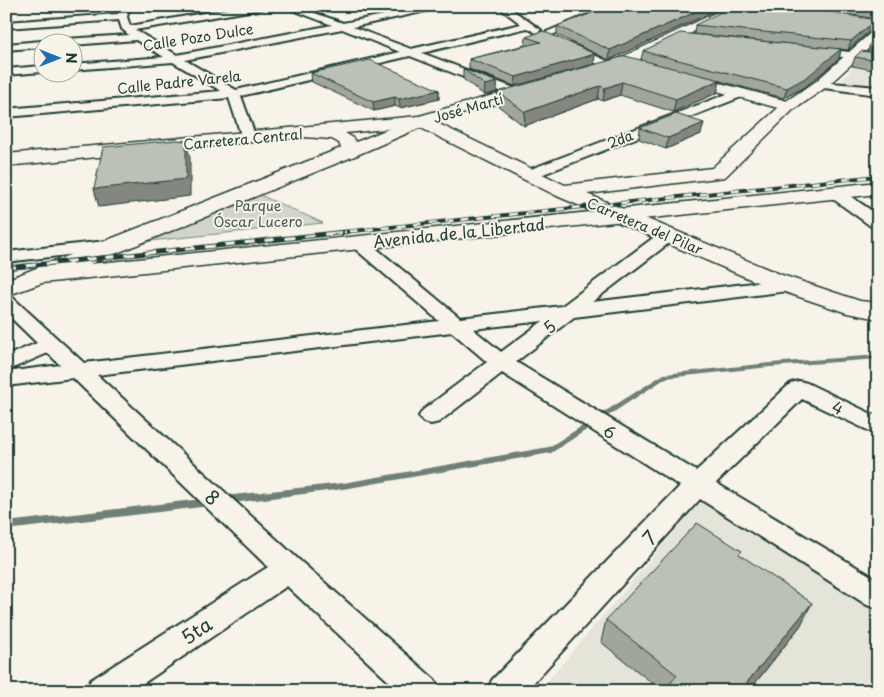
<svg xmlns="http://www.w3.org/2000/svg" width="884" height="697" viewBox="0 0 884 697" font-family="'Playpen Sans',sans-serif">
  <rect width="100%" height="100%" fill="#f7f3e8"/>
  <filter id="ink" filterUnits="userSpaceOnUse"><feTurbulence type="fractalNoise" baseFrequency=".02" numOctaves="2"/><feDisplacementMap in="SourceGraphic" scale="10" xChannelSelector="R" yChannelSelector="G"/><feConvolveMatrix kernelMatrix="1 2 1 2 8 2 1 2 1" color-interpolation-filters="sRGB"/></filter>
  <g filter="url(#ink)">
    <path fill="#e5e4d9" d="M852 68 878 72V89L838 85Z
      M700 501 878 613V691H539Z"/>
    <path fill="#d3d5ca" stroke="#79897f" d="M260 195 323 223 140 242Z"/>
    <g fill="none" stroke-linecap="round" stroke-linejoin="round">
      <path fill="#6f8077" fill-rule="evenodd" d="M878 355V359L770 367 666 378 551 453 343 489 224 504 221 503 219 500 221 497 224 496 343 483 549 447 664 374 770 363Z
        M210 498 213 499 215 502 213 505 210 506 6 530V522Z"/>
      <g stroke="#1f3d34" stroke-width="4">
        <path id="street" d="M6 6H13L9 13 6 14Z
          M122 6H130L127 17 130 26 244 6H265L261 9 135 30 177 55 332 25 282 6H295L343 23 430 6H449L353 27 411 49 521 24 497 6H507L541 30 536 33 527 28 422 53 522 91 524 94 522 97H514L410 56 241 96 256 138 249 142 242 138 229 98 6 117V109L221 91 173 62 72 70V64L164 57 136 40 72 45V42H61L66 39 129 35 122 29 119 20 6 28V22L118 14ZM342 29 400 52 236 90 185 60Z
          M609 6H622L547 37H541L539 35Z
          M42 41 46 42H42V47L6 50V44Z
          M570 44 614 64 615 66 610 69 606 68 566 49 565 47 566 45Z
          M812 48 878 55V61L808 53 807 51Z
          M42 66V72L6 75V69Z
          M820 82 878 87V95L816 87 814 85Z
          M740 89 744 90 746 93 744 96 533 178H523L521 175 523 172Z
          M835 188 841 190 878 215V228L872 227 829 196 827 193 829 190Z
          M667 231 673 232 676 236 673 240 592 302 788 279 795 281 797 285 795 289 788 291 574 317 516 362 696 471 791 383 799 381 807 383 878 417V435L802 399 716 483 878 580V609L867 605 700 499 526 691H487L492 680 680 486 502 373 439 422 431 424 423 422 419 416 423 410 487 362 452 332 97 375 299 560 435 680 440 691H399L287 586 132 691H86L91 680 268 567 73 378 6 386V372L60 365 48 353 6 371V356L37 343 6 313V296L13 298 84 363 439 321 353 247 350 243 353 239 359 238 365 239 460 318 562 306 661 232ZM543 321 501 352 473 329Z
          M115 240 121 241 124 245 121 249 6 262V252Z"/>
      </g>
      <g stroke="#1f3d34" stroke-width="3">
        <path id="secondary" d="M878 29V40L825 88 795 109H783L781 106 783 103 815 82 874 30Z
          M420 116 426 117 428 121 426 125 357 155 90 264 878 182V194L42 283 6 296V280L341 148 339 143 332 139 303 137 300 133 303 129C320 125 345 127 356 142Z"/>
      </g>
      <g stroke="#1f3d34" stroke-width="3">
        <path id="primary" d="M730 6H745L628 65 598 74 593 73 591 70 593 67 618 59Z
          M682 73 795 103 797 106 725 177 587 194 782 275 860 301 878 303V319L847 313 764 285 557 196 417 126 6 166V154L419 116 532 84 537 86 540 89 537 92 435 122 565 185 712 168 778 108 677 80 675 77 677 74Z"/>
      </g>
      <use href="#street" fill="#f7f3e8" fill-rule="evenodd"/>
      <use href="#secondary" fill="#f7f3e8" fill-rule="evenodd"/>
      <use href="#primary" fill="#f7f3e8" fill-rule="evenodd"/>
      <g stroke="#1f3d34" stroke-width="4">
        <path id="rail-far1" d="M334 233 878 176"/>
      </g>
      <g stroke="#1f3d34" stroke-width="5">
        <path id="rail" d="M6 268 346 232"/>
      </g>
      <use href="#rail-far1" stroke="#f7f3e8" stroke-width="2.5" stroke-dasharray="8" stroke-linecap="butt"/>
      <use href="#rail" stroke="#f7f3e8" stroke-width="3" stroke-dasharray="10" stroke-linecap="butt"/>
    </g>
    <path fill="#a1a69d" stroke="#1f3d34" d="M725 6 609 60 557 35V26Z
      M800 6H878V18L877 19Z
      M876 20 873 28 848 50 694 34 695 25Z
      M878 36V71L852 66 855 57 868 52 870 43Z
      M526 37 595 54 594 64 515 86 469 69V59L525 45Z
      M841 49 839 59 805 87 784 98 720 81 717 93 673 112 620 95 603 101 598 99 524 126 497 105 498 92 641 60 643 51Z
      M463 69 497 82V92L484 95 463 79Z
      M311 73 439 90V99L400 108 395 106 374 111 312 82Z
      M640 128 701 134 666 149 639 139Z
      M740 555 801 625 749 691H662L601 642 606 620Z"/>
    <path fill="#83877f" stroke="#1f3d34" d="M709 6H725L609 60 610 50Z
      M876 20 873 28 848 50 851 41Z
      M841 49 839 59 805 87 784 98 787 88Z
      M595 54 594 64 515 86 516 77Z
      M720 80 717 93 673 112 676 99Z
      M497 82V92L484 95 485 85Z
      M622 82 620 95 603 101 605 88Z
      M600 86 598 99 524 126 525 112Z
      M439 90V99L400 108 399 99Z
      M395 97V106L374 111 373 102Z
      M704 123 701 134 666 149 668 138Z
      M186 141 190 158V196L99 207 94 189Z
      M812 603 801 625 749 691H740Z"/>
    <path fill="#bbc1b6" stroke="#1f3d34" d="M611 6H709L610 50 557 26Z
      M733 6H793L876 20 851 41 695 25Z
      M852 6H878V10Z
      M543 31 595 54 516 77 469 59 541 42 526 37Z
      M680 33 841 49 807 77 787 88 643 51Z
      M878 36V44L870 43Z
      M861 51 878 53V61L855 57Z
      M625 56 720 80 676 99 622 82 605 88 600 86 525 112 498 92Z
      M370 60 439 90 399 99 395 97 373 102 311 73Z
      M463 69 497 82 485 85Z
      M676 114 704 123 668 138 640 128Z
      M177 140 186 141V179L94 189 103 147Z
      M697 523 742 551 739 554 812 603 740 691H664L677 675 606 620Z"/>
  </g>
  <g text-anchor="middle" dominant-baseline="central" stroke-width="4" stroke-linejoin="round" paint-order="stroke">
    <g font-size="14" fill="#1f3d34" stroke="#f7f3e8">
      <text transform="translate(198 37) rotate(-9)">Calle Pozo Dulce</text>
      <text transform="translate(179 82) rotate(-6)">Calle Padre Varela</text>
      <text transform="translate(468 108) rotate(-16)">José Martí</text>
      <text transform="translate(243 139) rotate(-5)">Carretera Central</text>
      <text transform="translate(620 139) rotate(-21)">2da</text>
      <text transform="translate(645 226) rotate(23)">Carretera del Pilar</text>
    </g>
    <g font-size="14" fill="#435b52" stroke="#f7f3e8">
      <text x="258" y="205">Parque<tspan x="258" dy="16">Óscar Lucero</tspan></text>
    </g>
    <g font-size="16" fill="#1f3d34" stroke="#f7f3e8">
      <text transform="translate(459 232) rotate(-6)">Avenida de la Libertad</text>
      <text transform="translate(549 326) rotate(-38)">5</text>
      <text transform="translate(838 407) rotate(26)">4</text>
      <text transform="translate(610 431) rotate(32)">6</text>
    </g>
    <g font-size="19" fill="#1f3d34" stroke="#f7f3e8">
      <text transform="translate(213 497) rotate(43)">8</text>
      <text transform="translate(649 537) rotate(-47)">7</text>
      <text transform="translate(196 630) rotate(-33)">5ta</text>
    </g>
  </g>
  <rect width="884" height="697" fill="none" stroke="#f7f3e8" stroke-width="25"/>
  <rect x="12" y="12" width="859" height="672" fill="none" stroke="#1f3d34" stroke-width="2" filter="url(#ink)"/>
  <g transform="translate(58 58) rotate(90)"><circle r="24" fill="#f7f3e8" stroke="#a1aaa0"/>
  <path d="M0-4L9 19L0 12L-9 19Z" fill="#1f6fb2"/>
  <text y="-8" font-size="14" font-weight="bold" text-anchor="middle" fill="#1f3d34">N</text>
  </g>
</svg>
